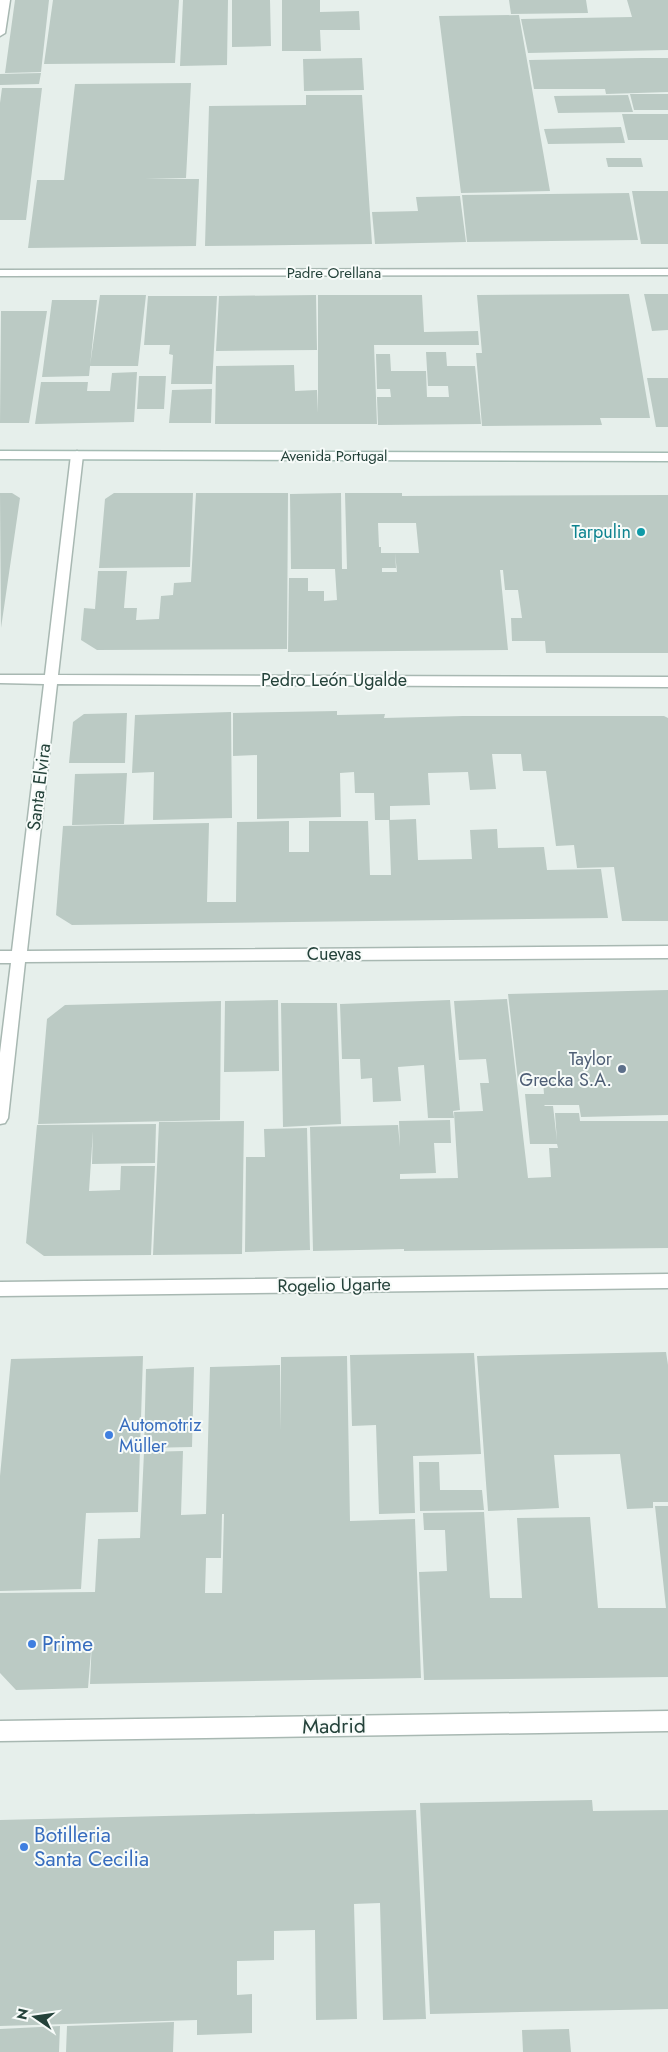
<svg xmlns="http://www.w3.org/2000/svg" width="668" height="2052" viewBox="0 0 668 2052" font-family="Jost,sans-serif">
  <rect width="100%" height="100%" fill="#e6efeb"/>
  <path fill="#bbcac4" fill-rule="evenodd" d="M15 0H49L41 72 5 73Z
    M53 0H179L175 63 44 64Z
    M183 0H228L227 65 180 66Z
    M232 0H270L271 46 232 47Z
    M282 0H320V12L359 11 360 30H320L321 51H282Z
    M509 0H586L588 13 511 14Z
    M627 0H668V50L528 53 521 19 632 17Z
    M519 15 550 191 461 193 439 16Z
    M362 58 364 90 304 91 303 59Z
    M642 58H668V92L606 94 605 89H534L529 60Z
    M41 73 39 84 0 85V74Z
    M191 83 186 178 145 179H199L196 246 28 248 37 180H64L75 84Z
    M2 88H42L26 220H0V103Z
    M630 94H668V110H634Z
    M306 95H362L372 244 205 246 209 106 306 105Z
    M628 95 633 112 558 113 554 96Z
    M622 114H668V140H628Z
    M621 127 625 143 548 144 544 129Z
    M606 158H641L643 167H608Z
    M632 191H668V244H641Z
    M629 193 638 240 467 242 462 195Z
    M460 196 466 242 375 244 372 212 418 211 416 197Z
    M629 294 650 418H600L602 425 482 426 476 353H482L477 295Z
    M644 294H668V330L652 331Z
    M100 295H146L138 366H90Z
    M316 295 317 350 216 351 219 296Z
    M318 295H422L424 332 478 331 479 345H374L377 424H215L216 366 294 365 295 391 317 390 318 413Z
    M148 296H217L212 384H171L173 355 169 354 170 345H144Z
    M52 300H97L89 376 42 377Z
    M1 311H47L29 423H0Z
    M426 352H446L447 366H475L481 424 378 425 377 397H391L390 389H377L376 354H390L391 371H426L427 397H449L448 386H428Z
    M137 372 134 422 35 424 41 382H88L87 391H110L112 373Z
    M139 376H166L164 409H137Z
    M647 378H668V427H656Z
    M212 389 211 423H169L172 390Z
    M0 493H12L20 498 1 628Z
    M114 493H193L190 567 99 568 105 499Z
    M196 493H288L287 649 97 650 81 640 84 608 95 609 98 571H127L124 608H137L136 620 159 619 161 596 173 595 174 583 191 582Z
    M341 493 342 569H347L345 493H402V496L668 495V653H546L545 641H512L511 618H522L518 590H505L503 570H500L508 650 288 652 289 578H308V591H324V601L337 600 335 569H291L290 494ZM378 523H416L419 553H395L397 572H382V568H396L395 553H381V547H379Z
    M337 711V715L385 714 384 718 463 716H664L668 718V921H622L614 867 577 868 574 845 556 846 546 771H523L521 754H492L496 789 470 790 468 772 428 773 430 805 390 806V820H375L374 793H355L354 772 340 773 341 817 257 819V755L233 756V713Z
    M231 712 232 818 153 820 154 772 132 773 135 715Z
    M127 713 125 763H69L73 722 84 714Z
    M127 773 124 824 72 825 75 774Z
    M416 819 418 860 472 859 470 830 497 829 498 848 544 847 547 870 601 869 608 918 72 925 56 915 63 826 209 823 207 902H236L237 822 289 821V852H309V821H368L370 875H391L389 820Z
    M668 990V1115L581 1117 579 1105H544L545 1106H553L557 1141 555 1113H579L580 1121H668V1248L404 1251V1249L313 1251 310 1127 398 1125 400 1147 399 1121 450 1120 451 1143H434L436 1173 400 1174V1179L458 1178 454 1112 483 1111 480 1083H489L486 1059 459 1060 454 1001 507 999 528 1178 551 1177 549 1148H558L557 1144H530L525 1094H544L543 1081H518L508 994Z
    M278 1000 279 1071 224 1072 225 1001Z
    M450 1000 460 1110 453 1111 454 1118H428L424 1065 398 1067 401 1101 373 1102 372 1078 361 1079 360 1059H342L340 1004Z
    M221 1001 220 1120 38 1124 47 1019 65 1005Z
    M281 1003H337L341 1124 283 1127Z
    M244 1121 242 1254 153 1255 159 1122Z
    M156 1124 155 1163 92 1164 93 1131 89 1191 120 1190 121 1166H155L151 1255 44 1256 26 1243 37 1125Z
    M307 1128 310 1250 245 1252 246 1157H265L264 1129Z
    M666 1352 668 1365V1502H653V1508L627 1509 620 1454 554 1455 559 1508 488 1511 477 1356Z
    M474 1353 481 1454 413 1456 415 1513 379 1514 376 1425 352 1426 350 1355Z
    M143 1356 138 1512 86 1513 81 1589 0 1591V1476L11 1359Z
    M347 1356 350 1521 415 1519 421 1678 90 1684 92 1639 88 1688 16 1690 0 1673V1593L95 1592 98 1539 140 1538 144 1452 183 1451 181 1515 206 1514 210 1367 280 1365 281 1431V1357ZM222 1514H224L222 1593H205L206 1558H221Z
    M194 1367 192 1447 144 1448 146 1369Z
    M419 1462H439L440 1490H482L484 1510 420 1511Z
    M655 1506H668V1677L424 1680 419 1572 447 1571 445 1530H424L423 1513 484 1512 490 1598H522L517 1518 590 1517 598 1608H666Z
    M592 1800 593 1811 668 1810V2009L430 2014 420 1803Z
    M416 1810 426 2019 383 2020 380 1903 354 1904 357 2019 316 2020 315 1930 274 1931V1960L237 1961V1995L252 1994V2033L197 2035V2020L0 2026V1820Z
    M174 2022 173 2052H66L67 2026Z
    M60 2026 59 2052H0V2029Z
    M569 2029 571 2052H523L522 2030Z"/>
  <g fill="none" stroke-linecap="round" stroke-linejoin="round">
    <g stroke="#a8b8b2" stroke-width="3">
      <path id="lane" d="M0 0H10L5 33 0 36Z"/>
    </g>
    <g stroke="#a8b8b2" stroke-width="3">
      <path id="street" d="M668 269V275L0 276V270Z
        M77 451 83 455 58 675 668 677V687L57 684 27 951 668 946V958L25 962 8 1118 5 1123 0 1124V1053L11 963H0V951H12L44 684 0 683V675H45L71 455Z
        M668 1274V1288L0 1296V1282Z
        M668 1711V1731L0 1741V1721Z"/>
    </g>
    <g stroke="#a4bbb3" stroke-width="3">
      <path id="secondary" d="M0 451 668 453V461L0 459Z"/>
    </g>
    <use href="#lane" fill="#fff" fill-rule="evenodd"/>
    <use href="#street" fill="#fff" fill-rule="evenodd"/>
    <use href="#secondary" fill="#fff" fill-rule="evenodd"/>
  </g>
  <circle fill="#0f9aa8" stroke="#f7fbf9" stroke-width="2" cx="641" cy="532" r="5"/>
  <circle fill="#5c6f8a" stroke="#f7fbf9" stroke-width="2" cx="622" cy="1069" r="5"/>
  <g fill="#3f7fe0" stroke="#f7fbf9" stroke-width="2">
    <circle cx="109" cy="1435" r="5"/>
    <circle cx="32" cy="1644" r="5"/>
    <circle cx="24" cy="1847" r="5"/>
  </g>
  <g text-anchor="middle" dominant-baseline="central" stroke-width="4" stroke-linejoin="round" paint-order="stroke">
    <g font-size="15" fill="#24423a" stroke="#f7fbf9">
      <text x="334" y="273">Padre Orellana</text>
      <text x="334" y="456">Avenida Portugal</text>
    </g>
    <g font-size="18" fill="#0d838f" stroke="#f7fbf9" text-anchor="end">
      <text x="631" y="532">Tarpulin</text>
    </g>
    <g font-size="18" fill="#24423a" stroke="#f7fbf9">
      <text x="334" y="680">Pedro León Ugalde</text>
      <text transform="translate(39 787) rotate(-83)">Santa Elvira</text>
      <text x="334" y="954">Cuevas</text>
      <text transform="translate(334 1285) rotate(-1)">Rogelio Ugarte</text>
    </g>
    <g font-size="18" fill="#4e5e75" stroke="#f7fbf9" text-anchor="end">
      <text x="612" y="1059">Taylor<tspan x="612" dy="21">Grecka S.A.</tspan></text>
    </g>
    <g font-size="18" fill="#366cbe" stroke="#f7fbf9" text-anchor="start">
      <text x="119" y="1425">Automotriz<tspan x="119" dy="21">Müller</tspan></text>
    </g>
    <g font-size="21" fill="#366cbe" stroke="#f7fbf9" text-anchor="start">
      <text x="42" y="1644">Prime</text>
      <text x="34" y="1835">Botilleria<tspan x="34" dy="24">Santa Cecilia</tspan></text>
    </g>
    <g font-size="21" fill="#24423a" stroke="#f7fbf9">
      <text transform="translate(334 1726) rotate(-1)">Madrid</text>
    </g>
  </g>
  <g transform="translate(35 2017) rotate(283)" stroke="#f7fbf9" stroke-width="4" paint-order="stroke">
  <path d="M0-4L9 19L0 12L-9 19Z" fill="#24423a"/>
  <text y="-8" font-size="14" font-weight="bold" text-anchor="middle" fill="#24423a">N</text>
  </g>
</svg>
